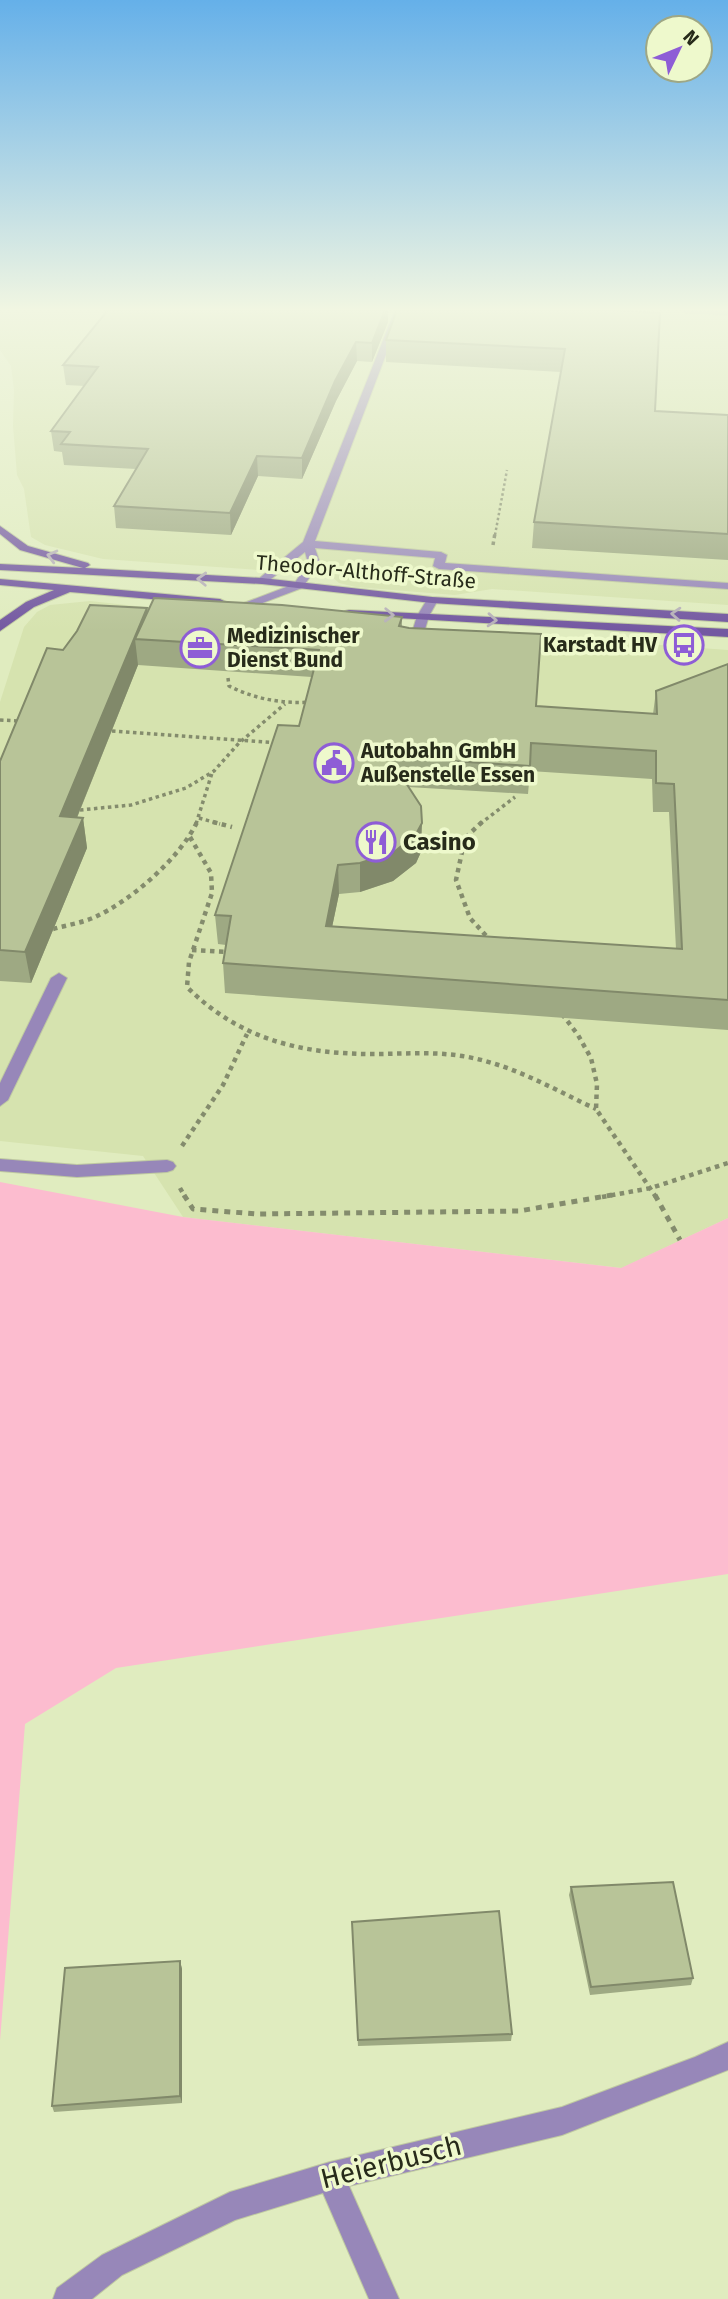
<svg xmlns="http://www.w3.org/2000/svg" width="728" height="2299" viewBox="0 0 728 2299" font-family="'Fira Sans',sans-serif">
  <rect width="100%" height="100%" fill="#e0ecbf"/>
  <path fill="#d6e3af" d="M0 310H728V605L492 589 455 595 356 587 339 583 330 575 103 559 45 545 31 537 24 489 17 475 13 426 14 390 11 366 0 350Z
    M90 601 300 624 480 632 728 650V1218L622 1268 183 1217 143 1156 0 1141V702L24 627 37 612 50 605Z"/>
  <path fill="#fcbccf" d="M0 1182 183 1217 621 1268 728 1218V1574L116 1668 25 1724 0 2041Z"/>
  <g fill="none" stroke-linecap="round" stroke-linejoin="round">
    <g stroke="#bfc9a1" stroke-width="2">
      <path id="lane" d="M395 310H403L315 541 441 552 447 555 445 563 728 583V589L439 569 433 566 435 558 315 548 320 563 302 588 252 607H244V603L294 584 308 563 305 552 266 583 256 581 303 542Z
        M681 310H728V315L685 313Z
        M428 598 438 600 429 616 419 649 409 652 407 649 417 616Z
        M59 973 67 978 8 1100 0 1106V1083L51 978Z"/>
    </g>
    <g stroke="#bfc9a1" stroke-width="2">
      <path id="street" d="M0 1159 77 1165 167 1160 173 1162 176 1166 173 1170 167 1172 77 1177 0 1171Z
        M728 2042V2070L562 2135 349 2186 399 2299H369L323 2193 235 2220 122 2275 92 2299H53L57 2288 102 2255 230 2192 330 2162 562 2107 695 2057Z"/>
    </g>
    <g stroke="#bfc9a1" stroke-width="2">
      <path id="secondary" d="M0 526 28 546 88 563 90 565 85 568 262 578 432 597 728 614V622L432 603 262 584 0 570V564L83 568 20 550 0 534Z
        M0 579 220 599 226 602 220 605 70 592 34 607 0 631V620L26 602 54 590 0 585Z
        M349 610 728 629V637L345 615V611Z"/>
    </g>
    <path stroke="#848c6d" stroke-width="2.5" stroke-dasharray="2.5 2.5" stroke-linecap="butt" d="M495 535 507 470"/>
    <path stroke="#848c6d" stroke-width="3.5" stroke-dasharray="3.5 3.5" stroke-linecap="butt" d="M493 545 495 533
      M228 678 229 686C255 699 282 704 311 702
      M0 720 20 721
      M112 731 278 743
      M80 810 131 805 186 788 214 771 239 743 285 704
      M199 818 220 824
      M196 824 212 773
      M480 824 515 797"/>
    <path stroke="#848c6d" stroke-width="4.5" stroke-dasharray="4.5 4.5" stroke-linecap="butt" d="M213 822 232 827
      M482 822 465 838 456 880 470 918 490 940
      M190 837 211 873 212 893 189 962 187 987C239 1039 300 1054 372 1054 404 1054 436 1051 468 1057 515 1066 553 1089 596 1109
      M53 929C67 925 82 923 95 917 132 900 180 858 197 822
      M192 950 230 952
      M562 1014 578 1035 591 1058 597 1084 596 1109 656 1197
      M182 1146 223 1085 247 1034
      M180 1188 185 1197
      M602 1197 651 1188 728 1163"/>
    <path stroke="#848c6d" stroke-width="5" stroke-dasharray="6 6" stroke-linecap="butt" d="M184 1195 193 1209 257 1214 519 1211 612 1195
      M655 1195 680 1240"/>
    <use href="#lane" fill="#9787b9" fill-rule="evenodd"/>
    <use href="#street" fill="#9787b9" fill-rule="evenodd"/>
    <use href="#secondary" fill="#7358a1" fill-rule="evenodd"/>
  </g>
  <path fill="#9ea983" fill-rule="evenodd" d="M611 310 655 411 728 415V560L532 548 534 522 561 372 386 362V340Z
    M388 322 372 362 357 361 336 401 302 479 258 476 231 535 116 528 114 506 136 469 64 465 62 452 54 451 51 431 85 386 66 385 63 365Z
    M147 612 402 617V627L536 706 653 714 656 691 728 664V1030L225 993 223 963 226 945 218 944 215 915 299 726 312 677 138 665 77 818H83L87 848 31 983 0 981V761ZM530 771 652 779 653 812H669L676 949 332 927 339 894 360 892 393 881 416 863 421 852 408 787 528 794Z
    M571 1887 693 1978 691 1985 590 1995 569 1895Z
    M352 1922 512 2034 511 2041 358 2046Z
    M180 1961 182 1969V2103L54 2112 52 2106Z"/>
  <path fill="#81896a" d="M385 310H388V322L372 362V343Z
    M356 342 357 361 336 401 302 479V458L335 381Z
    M257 456 258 476 231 535 230 513Z
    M147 608 150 636 135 639 138 665 65 847 60 816Z
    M83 818 87 848 31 983 25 952Z
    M422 823 421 852 416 863 393 881 360 892V863Z
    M338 865 339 894 326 956V926Z
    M180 1961 182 1969V2103L180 2096Z"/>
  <path fill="#b8c498" stroke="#81896a" stroke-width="2" fill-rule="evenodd" d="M108 310H385L372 343 356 342 335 381 302 458 257 456 230 513 114 506 148 449 61 444 70 432 51 431 98 367 63 365Z
    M397 310H611L660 313 655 411 728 415V534L534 522 565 349 386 340Z
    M154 598 282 605 402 617 399 626 409 628 541 634 536 706 657 714 656 691 728 664V1000L223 963 231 916 215 915 278 725 299 726 319 650 135 639ZM531 743 656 751V783L674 784 682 949 326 926 338 865 360 863 394 852 416 834 422 823 421 806 389 757 530 766Z
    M90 605 147 608 60 816 83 818 25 952 0 950V761L47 648 63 650 77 631Z
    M673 1882 693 1978 591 1987 571 1887Z
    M499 1911 512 2034 358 2040 352 1922Z
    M180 1961V2096L52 2106 65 1968Z"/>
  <defs><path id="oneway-chevron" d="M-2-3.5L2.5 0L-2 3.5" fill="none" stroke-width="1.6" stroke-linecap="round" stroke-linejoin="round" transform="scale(1.75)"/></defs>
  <g stroke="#b7b1b9">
    <use href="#oneway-chevron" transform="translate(52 556) rotate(-165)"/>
    <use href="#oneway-chevron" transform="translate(202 579) rotate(-178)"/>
    <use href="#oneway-chevron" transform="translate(676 614) rotate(-176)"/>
    <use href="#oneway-chevron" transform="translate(389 615) rotate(2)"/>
    <use href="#oneway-chevron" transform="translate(492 620) rotate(4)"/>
  </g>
  <linearGradient id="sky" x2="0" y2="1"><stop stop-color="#65b0e9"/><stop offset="0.49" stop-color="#f1f6e2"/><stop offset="1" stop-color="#f1f6e2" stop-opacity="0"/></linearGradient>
  <rect width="728" height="632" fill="url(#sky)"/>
  <defs>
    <g id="bus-ring" transform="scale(2.0125)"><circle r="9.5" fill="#eef9cc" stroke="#8e5dd6" stroke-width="1.5"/><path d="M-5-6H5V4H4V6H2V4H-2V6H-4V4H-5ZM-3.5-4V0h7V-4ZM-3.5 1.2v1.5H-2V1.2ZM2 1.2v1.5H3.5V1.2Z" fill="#8e5dd6"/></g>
    <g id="office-ring" transform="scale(2.0125)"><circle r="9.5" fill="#eef9cc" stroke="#8e5dd6" stroke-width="1.5"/><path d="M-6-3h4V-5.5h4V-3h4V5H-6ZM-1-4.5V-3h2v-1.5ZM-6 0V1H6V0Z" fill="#8e5dd6"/></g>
    <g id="civic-ring" transform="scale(2.0125)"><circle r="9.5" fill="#eef9cc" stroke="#8e5dd6" stroke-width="1.5"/><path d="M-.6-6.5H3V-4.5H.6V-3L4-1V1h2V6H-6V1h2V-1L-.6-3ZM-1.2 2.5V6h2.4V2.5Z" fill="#8e5dd6"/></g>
    <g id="restaurant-ring" transform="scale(2.0125)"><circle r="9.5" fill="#eef9cc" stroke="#8e5dd6" stroke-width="1.5"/><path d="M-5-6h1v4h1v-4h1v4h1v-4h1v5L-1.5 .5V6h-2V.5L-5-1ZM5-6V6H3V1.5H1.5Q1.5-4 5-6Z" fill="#8e5dd6"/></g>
  </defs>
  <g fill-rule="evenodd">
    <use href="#bus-ring" x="684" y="645"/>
    <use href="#office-ring" x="200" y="648"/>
    <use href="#civic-ring" x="334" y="763"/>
    <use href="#restaurant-ring" x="376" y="842"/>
  </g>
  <g text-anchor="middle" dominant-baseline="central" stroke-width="7" stroke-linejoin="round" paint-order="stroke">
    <g font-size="21" fill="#272b1a" stroke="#eef9cc">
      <text transform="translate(366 572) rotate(5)">Theodor-Althoff-Straße</text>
    </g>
    <g font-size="21" font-weight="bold" fill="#272b1a" stroke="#eef9cc" text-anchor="start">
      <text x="227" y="636">Medizinischer<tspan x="227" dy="24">Dienst Bund</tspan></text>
      <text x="657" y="645" text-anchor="end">Karstadt HV</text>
      <text x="361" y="751">Autobahn GmbH<tspan x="361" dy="24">Außenstelle Essen</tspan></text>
    </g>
    <g font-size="24" font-weight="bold" fill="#272b1a" stroke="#eef9cc" text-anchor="start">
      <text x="403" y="842">Casino</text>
    </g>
    <g font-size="28" fill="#272b1a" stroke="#eef9cc">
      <text transform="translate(391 2162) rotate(-14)">Heierbusch</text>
    </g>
  </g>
  <g transform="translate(679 49) rotate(47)"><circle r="33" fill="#eef9cc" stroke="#9ea785" stroke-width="2"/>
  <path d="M0-5L12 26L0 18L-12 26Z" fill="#8e5dd6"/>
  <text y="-10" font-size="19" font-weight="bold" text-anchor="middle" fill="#272b1a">N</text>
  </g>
</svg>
